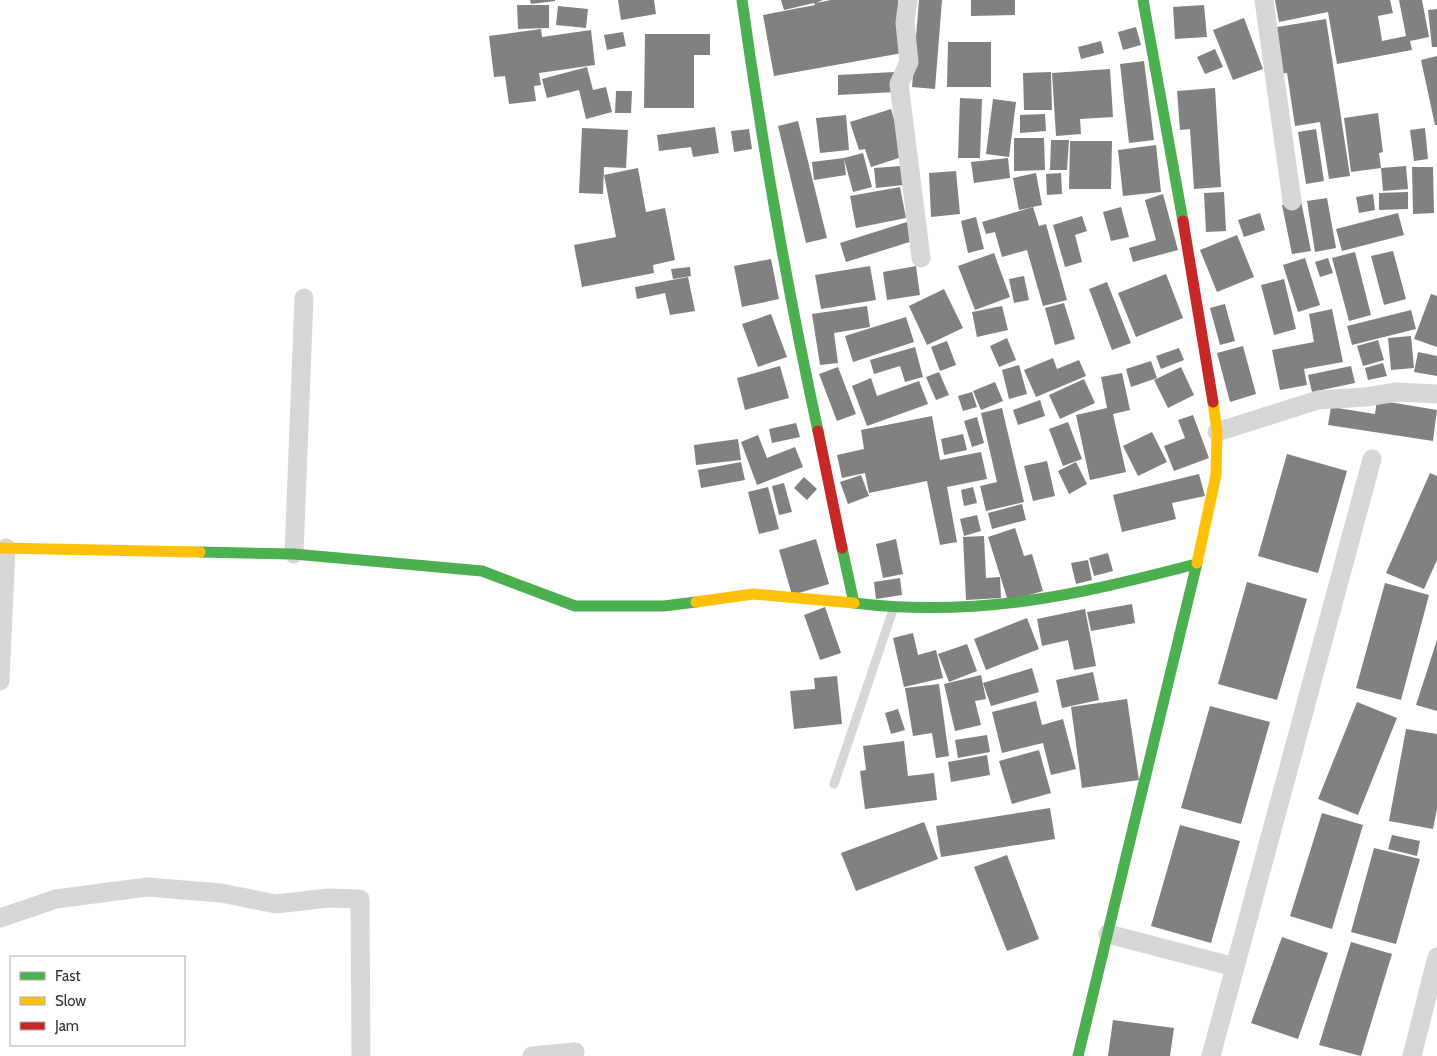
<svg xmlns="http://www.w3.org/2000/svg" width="1437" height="1056" viewBox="0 0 1437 1056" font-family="Cabin,sans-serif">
  <rect width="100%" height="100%" fill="#fff"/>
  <path fill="#818181" d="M530 0H555V1L531 4Z
    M618 0H654L656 14 621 20Z
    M781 0H823L816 3 831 0H898L908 52 774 76 763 15 815 5 814 3 784 10Z
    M919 0H942L935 89 912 87Z
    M971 0H1015V15L971 16Z
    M1275 0H1390L1393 13 1378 16 1382 41 1406 36 1399 0H1422L1429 37 1410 41 1412 50 1337 64 1328 12 1279 22Z
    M517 5H549V28L518 29Z
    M1204 5 1207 37 1175 39 1173 7Z
    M558 6 588 9 586 28 556 25Z
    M1437 9V47H1432L1428 10Z
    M1244 18 1263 69 1233 80 1213 30Z
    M1326 19 1350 176 1329 179 1320 122 1295 126 1287 73 1278 74 1271 28Z
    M1136 27 1141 45 1123 50 1118 32Z
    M541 29 542 37 591 30 595 65 539 73 541 85 534 86 536 101 509 104 505 76 494 77 489 36Z
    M623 32 626 46 607 50 604 35Z
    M645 34H710V55H694V108H644Z
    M1101 41 1104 53 1081 59 1078 47Z
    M948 42H991V87H947Z
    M1215 49 1223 67 1205 74 1197 57Z
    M1437 56V125H1435L1421 60Z
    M1144 61 1154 140 1129 143 1120 64Z
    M587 67 593 90 606 87 612 112 586 119 579 90 547 98 542 79Z
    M1110 69 1113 117 1080 119 1081 134 1056 136 1052 73Z
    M895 72 896 92 838 95V75Z
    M1051 72 1052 110H1024L1023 73Z
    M1215 88 1221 187 1194 189 1190 129 1180 130 1177 91Z
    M616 91H632L631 113H615Z
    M960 98 982 99 980 158H958Z
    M993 99 1016 102 1009 157 986 154Z
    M891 109 905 156 871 167 865 149 859 150 850 122Z
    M1378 113 1383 152 1379 153 1381 168 1351 172 1344 118Z
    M1045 114 1046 131 1020 133V115Z
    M846 115 849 150 820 153 816 118Z
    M798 121 827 238 806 243 778 126Z
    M715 127 719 153 693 157 691 147 659 151 657 135Z
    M582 128 628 130 626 168 604 167 603 194 579 193Z
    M1425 128 1428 159 1414 161 1410 130Z
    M749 129 752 149 734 152 731 131Z
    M1316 129 1324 181 1306 184 1298 132Z
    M1014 138H1044L1045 170 1014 171Z
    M1051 140H1069L1067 170H1050Z
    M1070 141H1112L1111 189H1069Z
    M1156 145 1161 192 1123 196 1118 150Z
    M863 153 872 187 853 192 844 159 846 175 814 180 812 162 844 158Z
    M1008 158 1010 178 974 183 971 162Z
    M901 166 903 185 876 188 874 168Z
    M1406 166 1408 189 1383 191 1381 168Z
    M1412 167H1433L1434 213 1413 214Z
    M638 168 646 212 665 208 675 260 653 265 654 273 582 287 574 245 616 237 604 175Z
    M956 171 960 214 931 217 929 173Z
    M1036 173 1042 205 1019 210 1013 178Z
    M1061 173 1062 194 1047 195 1046 174Z
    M900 187 906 218 856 228 850 196Z
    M1224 192 1226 231 1206 232 1204 193Z
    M1408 192V209L1379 210V193Z
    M1163 194 1178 250 1133 262 1129 248 1156 240 1145 200Z
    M1373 194 1375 210 1359 213 1356 197Z
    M1327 198 1336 248 1315 252 1307 201Z
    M1301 201 1311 251 1292 254 1282 205Z
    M1033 207 1039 226 1046 224 1067 300 1043 306 1027 250 1002 257 995 232 986 234 982 222Z
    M1121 207 1129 237 1111 241 1103 212Z
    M1260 213 1265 230 1244 237 1238 220Z
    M1398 213 1404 235 1342 251 1336 229Z
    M1082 216 1087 231 1075 235 1082 262 1065 267 1053 225Z
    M976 217 984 249 968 253 961 221Z
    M910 221 916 240 846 262 840 243Z
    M1237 235 1254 277 1217 292 1200 250Z
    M1393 251 1406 299 1384 305 1371 256Z
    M1355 252 1371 315 1349 321 1332 258Z
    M994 253 1010 297 975 310 958 266Z
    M1305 258 1320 305 1298 312 1283 265Z
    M1328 258 1333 273 1320 277 1315 262Z
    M771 259 779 299 742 307 734 266Z
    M870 266 876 300 821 309 815 275Z
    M916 266 920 295 887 300 883 272Z
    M690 267 691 276 673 279 671 269Z
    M1166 274 1183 318 1136 337 1118 293Z
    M1024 276 1029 300 1014 303 1009 279Z
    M688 277 695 311 670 315 665 293 637 299 635 287Z
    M1284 279 1296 329 1274 335 1261 285Z
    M1107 282 1131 343 1112 350 1089 289Z
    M944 289 963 328 927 345 909 306Z
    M1431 294 1437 296V347L1414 339Z
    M1064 303 1075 339 1055 345 1045 308Z
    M1225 304 1235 341 1220 345 1210 308Z
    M867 306 870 327 834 333 838 363 820 365 812 314Z
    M1002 306 1008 330 977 337 972 312Z
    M1332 309 1343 362 1304 369 1307 385 1280 390 1272 350 1314 342 1309 314Z
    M1411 310 1416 329 1352 345 1347 326Z
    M771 314 787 357 758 367 742 324Z
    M906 317 914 342 853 362 845 336Z
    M1411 336 1414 368 1391 370 1388 338Z
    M1007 338 1016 360 999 367 990 346Z
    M1378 340 1384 360 1363 366 1357 346Z
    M947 341 956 365 940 371 931 347Z
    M1243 346 1256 394 1230 402 1217 353Z
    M915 347 923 377 905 382 900 366 874 374 870 360Z
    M1179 348 1184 360 1161 369 1156 356Z
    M1418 352 1437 356V376L1414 372Z
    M1053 358 1057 369 1079 360 1086 376 1036 397 1024 370Z
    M1151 361 1157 378 1131 387 1126 369Z
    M1383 363 1387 376 1368 380 1365 368Z
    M1019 365 1027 394 1009 399 1002 370Z
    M780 366 789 398 745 410 737 378Z
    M1351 366 1355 383 1312 392 1308 375Z
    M838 367 856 414 837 421 819 374Z
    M1181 367 1194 395 1168 408 1154 380Z
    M939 372 949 395 936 400 926 377Z
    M1122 373 1130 410 1113 414 1126 472 1090 480 1076 415 1107 408 1101 377Z
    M871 378 877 396 919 381 928 404 867 426 852 386Z
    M1084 379 1095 403 1060 419 1049 395Z
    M995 382 1003 401 981 410 973 391Z
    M972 392 977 407 963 411 958 396Z
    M1040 400 1045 416 1018 425 1013 410Z
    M1377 400 1437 410 1433 441 1328 425 1331 407 1375 414Z
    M1002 408 1024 502 986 511 980 486 997 482 981 413Z
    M1193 415 1209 458 1174 471 1164 446 1185 438 1178 420Z
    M932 416 940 460 981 452 987 479 947 487 957 542 940 545 927 481 869 493 865 473 842 478 837 455 864 449 861 430Z
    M977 417 984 443 972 447 964 421Z
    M1068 422 1082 459 1063 466 1049 429Z
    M796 423 800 437 772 443 769 429Z
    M1152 432 1167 462 1138 476 1123 446Z
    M963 434 967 450 944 455 941 439Z
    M758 435 767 458 795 447 803 467 757 485 741 442Z
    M738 439 741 460 696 465 694 445Z
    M1287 454 1347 471 1318 573 1258 556Z
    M1047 461 1055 496 1033 501 1024 466Z
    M741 462 745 480 701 488 698 470Z
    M1076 462 1087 484 1069 494 1058 471Z
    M1430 473 1437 476V560L1424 589 1386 573Z
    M1199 474 1205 496 1172 503 1176 519 1122 532 1113 495Z
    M861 475 869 496 848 504 840 482Z
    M804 477 817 489 807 500 794 488Z
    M784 483 792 512 779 515 772 486Z
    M768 487 779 529 759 534 748 492Z
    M973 487 977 503 964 506 961 490Z
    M1022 504 1026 520 992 529 988 513Z
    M977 515 981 531 964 536 960 519Z
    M1015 528 1024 556 1032 554 1043 591 1008 601 988 537Z
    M984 536 986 578 1000 577 1001 598 966 600 963 537Z
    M816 539 829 584 792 595 779 550Z
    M896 539 903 574 883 578 876 544Z
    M1108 553 1113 571 1094 576 1089 558Z
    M1088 560 1092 580 1076 584 1071 563Z
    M900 578 902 595 876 599 874 582Z
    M1247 582 1307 599 1277 700 1218 684Z
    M1385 583 1429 595 1401 700 1356 688Z
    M1132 604 1135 623 1091 631 1087 612Z
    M825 607 841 653 820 660 804 615Z
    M1085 609 1096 666 1074 670 1068 640 1042 646 1037 619Z
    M1027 618 1039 649 986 670 974 639Z
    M913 633 918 655 936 650 943 678 904 687 893 638Z
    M1437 640V711L1416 705Z
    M967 644 977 671 949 682 938 654Z
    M1032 668 1039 692 991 706 983 683Z
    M1093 672 1099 700 1062 708 1056 680Z
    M981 675 986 699 975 701 981 725 955 731 944 684Z
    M837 676 842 724 794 729 790 691 815 689 814 678Z
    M939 684 949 756 936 758 932 733 913 736 905 688Z
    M1127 699 1139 780 1082 788 1071 707Z
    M1036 701 1042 725 1063 719 1076 769 1051 775 1043 743 1002 753 992 712Z
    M1357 702 1397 718 1358 815 1318 799Z
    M1210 706 1270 722 1241 824 1181 808Z
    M898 709 905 730 891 734 885 713Z
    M1406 729 1437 734V809L1433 829 1389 821Z
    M987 735 990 752 958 758 955 740Z
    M904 741 908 776 934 773 937 800 865 809 860 771 866 770 863 746Z
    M1039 750 1051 793 1012 804 999 761Z
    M987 755 990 775 951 782 948 762Z
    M1050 808 1055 839 941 857 936 826Z
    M1322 813 1363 825 1332 929 1290 916Z
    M924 822 938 859 856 891 841 853Z
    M1180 825 1240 841 1211 943 1151 926Z
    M1392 835 1420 841 1417 856 1388 849Z
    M1374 848 1420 859 1396 944 1351 932Z
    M1007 855 1039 939 1007 951 974 867Z
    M1282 937 1328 953 1298 1039 1251 1023Z
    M1351 942 1392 954 1361 1056 1319 1045Z
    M1113 1020 1174 1028 1170 1056H1108Z"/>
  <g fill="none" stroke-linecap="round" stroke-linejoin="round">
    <path stroke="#d7d7d7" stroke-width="9" d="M834 784 893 610"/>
    <path stroke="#d7d7d7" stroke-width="19" d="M908 0 905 23 909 62 899 84 921 258
      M1264 0 1292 201
      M1217 432 1318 400 1366 397 1397 392 1437 394
      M294 554 304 298
      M0 681 6 548
      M0 918 56 899 147 887 221 893 276 904 329 898 360 899 361 1056
      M1108 934 1235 967
      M532 1056 575 1052
      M1211 1056 1372 459
      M1412 1056 1437 957"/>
    <path stroke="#4caf50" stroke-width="11" d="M742 0C762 144 787 288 818 431
      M1143 0 1183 221
      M842 548 854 603C978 618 1077 595 1196 564
      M200 552 294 554 482 571 575 606H664L696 602
      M1078 1056 1197 563"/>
    <path stroke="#ffc107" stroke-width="11" d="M0 548 200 552
      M1197 563 1216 475 1217 432 1213 402
      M696 602 753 594 854 603"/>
    <path stroke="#c62828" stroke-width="11" d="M1183 221 1213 402
      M818 431 842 548"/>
  </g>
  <rect x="10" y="956" width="175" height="90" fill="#ffffff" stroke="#adadad"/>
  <rect x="20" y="972" width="25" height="8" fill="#4caf50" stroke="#adadad"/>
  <text x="55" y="981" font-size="15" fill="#333333">Fast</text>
  <rect x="20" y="997" width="25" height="8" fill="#ffc107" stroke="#adadad"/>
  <text x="55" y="1006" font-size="15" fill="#333333">Slow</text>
  <rect x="20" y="1022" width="25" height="8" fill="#c62828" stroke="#adadad"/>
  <text x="55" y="1031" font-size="15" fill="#333333">Jam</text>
</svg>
